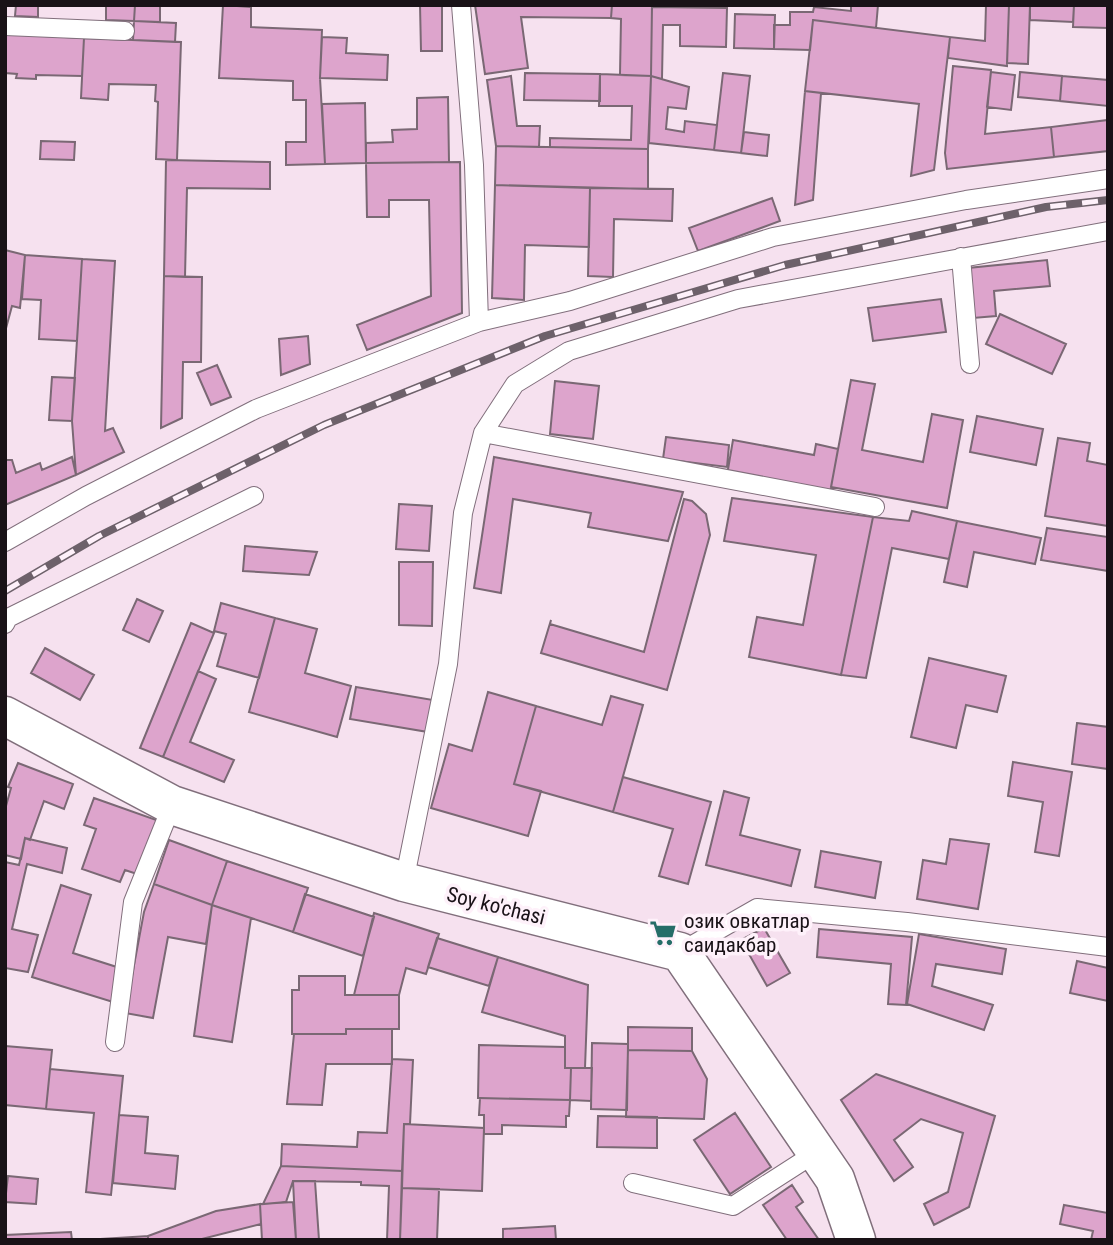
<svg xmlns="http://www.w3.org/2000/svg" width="1113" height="1245" viewBox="0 0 1113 1245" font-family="'Roboto Condensed',sans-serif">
  <rect width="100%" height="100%" fill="#f6e1ef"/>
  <path fill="#dda4cc" stroke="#7a6874" stroke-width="2" d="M16 5H38V17L15 16Z
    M106 5H135L134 21 106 20Z
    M135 5H160V22L134 21Z
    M223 5 251 7V27L322 30 320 78 325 164 286 165V142H306V100H293V81L219 78Z
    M420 5H442V51H421Z
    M475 5H612L611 18 521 17 528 68 485 74Z
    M612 5H652L651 76 620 75 621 19 611 18Z
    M851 5H878L876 28 813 20 810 50 774 49V25H790V12H813L814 7 851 11Z
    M986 5H1009L1007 66 948 58 950 37 985 41Z
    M1009 5H1030L1028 64 1007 63Z
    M1030 5H1074L1073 22 1030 20Z
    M1074 5H1108V28L1073 27Z
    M652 7 727 8 726 47 680 46V25H663L662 79 651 76Z
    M735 14 775 15 774 49 734 48Z
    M813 20 950 37 934 170 911 176 919 104 805 91Z
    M134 21 176 23 175 42 133 40Z
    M5 34 84 38 82 76 36 75V79L16 78 17 74 5 73Z
    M322 37 347 38 346 53 388 55 387 80 320 78Z
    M84 38 181 42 177 160 156 159 158 102 155 101 156 85 109 84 108 100 81 98Z
    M953 66 991 70 985 134 1051 127 1054 157 947 169 945 153Z
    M991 72 1015 75 1011 110 987 107Z
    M1020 72 1062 76 1060 101 1018 97Z
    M525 73 600 74V101L524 100Z
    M723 73 750 76 741 153 714 150Z
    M600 74 651 76 648 149 550 147V138L631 140 632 106H599Z
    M511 76 517 126H540L539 147 496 146 487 80Z
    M651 76 689 87 686 109 668 107 666 129 684 132 685 121 717 125 714 150 649 143Z
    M1062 76 1108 80V106L1060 101Z
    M805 91 821 93 813 200 795 205Z
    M448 97 449 162 366 163V143L393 142 392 130 417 129V98Z
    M365 103 366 163 325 164 322 104Z
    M1108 120V151L1054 157 1051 127Z
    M744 132 769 135 767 156 741 153Z
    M41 141 75 142 74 160 40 159Z
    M496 146 648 149V189L495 185Z
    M166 160 270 162V189L187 188 185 277 164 276Z
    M460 162 462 313 367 350 357 325 431 296 429 200H389V217H367L366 163Z
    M495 185 590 188 589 247 525 245 524 300 492 298Z
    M590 188 673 189 672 221 614 219 613 277 588 276Z
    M772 198 780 221 698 251 689 228Z
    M5 250 25 255 20 308 12 306 5 332Z
    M25 255 82 259 77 341 39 339 41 300 22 299Z
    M82 259 115 261 105 431 113 428 124 452 76 475 72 421Z
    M1047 260 1050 286 994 291 996 316 973 318 968 268Z
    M164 276 202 277 201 362H183L182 418 161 428Z
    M941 299 946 332 873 341 868 308Z
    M1000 314 1066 344 1052 374 986 344Z
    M308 336 310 364 281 375 279 339Z
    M217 365 231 397 211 405 197 373Z
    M52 377 75 378 72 421 49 420Z
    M851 380 875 384 862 450 923 462 932 414 963 420 947 508 831 487Z
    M555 381 599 386 593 439 550 434Z
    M977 416 1043 429 1036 465 970 452Z
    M666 437 729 445 727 467 663 459Z
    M1058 438 1090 443 1087 461 1108 465V526L1045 516Z
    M733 440 814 455 816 444 838 449 830 493 727 475Z
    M72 457 76 475 5 505V460H12L16 473 40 463 42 470Z
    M494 457 683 492 668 541 588 527 591 513 513 499 501 593 474 588Z
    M732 498 873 517 841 675 749 657 757 617 803 625 816 555 724 541Z
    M684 499 692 501 706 514 710 535 667 690 541 653 551 620 550 624 644 652Z
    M399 504 432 506 429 551 396 549Z
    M912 511 957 521 949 559 892 548 866 678 841 675 873 517 909 521Z
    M957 521 1041 538 1035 564 974 552 967 587 944 582Z
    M1047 528 1108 537V571L1041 560Z
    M245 546 317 552 309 575 243 571Z
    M399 562H433L432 626 399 625Z
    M137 599 163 611 149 642 123 630Z
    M221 603 275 618 259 678 217 666 226 634 214 631Z
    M275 618 317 629 305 673 351 686 337 737 249 712Z
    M191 623 214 633 163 757 140 748Z
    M45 648 94 675 80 700 31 673Z
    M929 658 1006 676 997 712 966 705 956 748 911 737Z
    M198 671 216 679 190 742 234 760 224 782 163 757Z
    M356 687 433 700 428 732 350 719Z
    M488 692 536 706 514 784 541 791 528 836 431 808 449 744 472 751Z
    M611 696 643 705 613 812 514 784 536 706 602 725Z
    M1077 723 1108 727V769L1072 764Z
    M1013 762 1072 772 1059 856 1035 852 1043 802 1008 796Z
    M18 763 73 784 64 809 44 801 30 840 25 838 21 859 5 855 6 806 11 788 8 787Z
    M623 777 711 802 688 884 659 876 673 829 613 812Z
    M724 791 749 798 740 835 800 850 791 886 706 865Z
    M94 798 162 822 143 876 125 870 120 882 82 869 96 829 84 825Z
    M25 838 67 848 62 873 27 864 12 929 38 935 28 972 5 968V862L19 865Z
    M950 839 989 844 978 909 917 899 923 860 946 864Z
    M169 840 227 861 212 905 154 884Z
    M821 851 881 862 875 898 815 887Z
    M227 861 308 888 293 932 212 905Z
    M154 884 212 905 206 944 168 937 153 1018 125 1013 144 912Z
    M61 885 91 895 73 953 123 969 113 1002 32 977Z
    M305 894 374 917 363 956 293 932Z
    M212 905 251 918 232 1042 194 1036Z
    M374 913 439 934 426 974 406 968 399 995H354Z
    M764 928 790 973 767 986 741 940Z
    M819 929 912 937 906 1005 888 1004 891 964 817 957Z
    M919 934 1006 949 1002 974 936 964 932 986 993 1005 984 1030 907 1004Z
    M437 938 498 957 489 986 428 967Z
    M498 957 588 985 585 1068H565V1036L482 1012Z
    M1077 961 1108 968V1001L1070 993Z
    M299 976H345V995H399V1029H346V1034H292V990H299Z
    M628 1027 692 1028V1051L628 1050Z
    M346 1029H392V1064H326L322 1105 287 1104 294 1034H346Z
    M592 1043 628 1044 627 1110 591 1109Z
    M479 1045 565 1047V1068H571L570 1100 478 1098Z
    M5 1046 52 1050 46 1109 5 1105Z
    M628 1050 692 1051 707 1079 704 1119 626 1117Z
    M392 1059 413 1060 410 1124H404L402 1171 281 1166 282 1144 357 1147 358 1132 387 1133Z
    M571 1068H592L591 1101 570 1100Z
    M50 1069 123 1076 111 1195 86 1192 94 1113 46 1109Z
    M876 1074 995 1116 969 1207 934 1225 924 1204 948 1192 963 1133 921 1119 894 1140 913 1167 894 1181 841 1100Z
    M480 1098 570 1100 569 1116H566V1127L502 1125V1134H484V1115H479Z
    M735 1113 771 1167 730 1194 694 1140Z
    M119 1115 148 1117 145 1153 178 1156 175 1189 113 1183Z
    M598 1116 657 1117V1148L597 1147Z
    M404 1124 484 1128 482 1191 402 1188Z
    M281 1166 402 1171 400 1240H387L389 1186 361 1185V1182L293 1181 286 1202 263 1204Z
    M8 1176 38 1179 36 1204 5 1202Z
    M293 1181H315L319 1240H296Z
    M792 1185 803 1202 796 1207 819 1240H787L763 1205Z
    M402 1188 439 1189 437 1240H400Z
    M293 1202 296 1240H262L260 1204Z
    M260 1204 261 1224 198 1240H148V1236L216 1211Z
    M1064 1205 1108 1213V1240H1091L1093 1231 1060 1224Z
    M555 1226 556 1240H503V1229Z
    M71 1232 72 1240H5V1235Z
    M148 1236V1240H84Z"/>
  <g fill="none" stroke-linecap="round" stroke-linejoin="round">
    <g stroke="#816f7c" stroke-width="20">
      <path id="service" d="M461 5 474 165 479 322
        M5 26 125 31
        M961 257 970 364
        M483 433 875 507
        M5 542 86 496 256 409 479 322 570 301 773 237 966 200 1108 179
        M5 624 8 618 254 496
        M404 882 448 664 463 513 483 433 515 384 569 351 738 299 1108 231
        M680 952 757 908 907 922 1108 947
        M115 1042 133 902 172 805
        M633 1183 733 1206 817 1152"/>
    </g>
    <g stroke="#816f7c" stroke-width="41">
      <path id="secondary" d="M5 716 172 805 404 882 680 952 835 1179 856 1240"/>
    </g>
    <use href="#service" stroke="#fff" stroke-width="18"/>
    <use href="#secondary" stroke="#fff" stroke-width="38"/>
    <g stroke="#6d616a" stroke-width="8">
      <path id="rail" d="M5 591 99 536 324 425 545 336 785 265 1046 207 1108 200"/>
    </g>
    <use href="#rail" stroke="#fef1fa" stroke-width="5" stroke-dasharray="16" stroke-linecap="butt"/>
  </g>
  <defs>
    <g id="supermarket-bare" transform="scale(2.1)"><path d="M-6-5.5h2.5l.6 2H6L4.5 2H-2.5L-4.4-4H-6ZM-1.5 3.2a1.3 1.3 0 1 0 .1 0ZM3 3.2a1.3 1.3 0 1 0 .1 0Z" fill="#256e68" stroke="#fef1fa" stroke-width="2.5" paint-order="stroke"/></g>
  </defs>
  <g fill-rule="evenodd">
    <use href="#supermarket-bare" x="663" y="933"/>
  </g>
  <g text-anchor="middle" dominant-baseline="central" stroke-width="7" stroke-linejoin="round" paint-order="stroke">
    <g font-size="21" fill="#191217" stroke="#fef1fa">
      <text transform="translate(496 906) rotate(14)">Soy ko'chasi</text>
    </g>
    <g font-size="21" fill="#191217" stroke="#fef1fa" text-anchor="start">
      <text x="684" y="921">озик овкатлар<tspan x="684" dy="24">саидакбар</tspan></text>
    </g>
  </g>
  <rect width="1113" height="1245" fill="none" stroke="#191217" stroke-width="14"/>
</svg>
